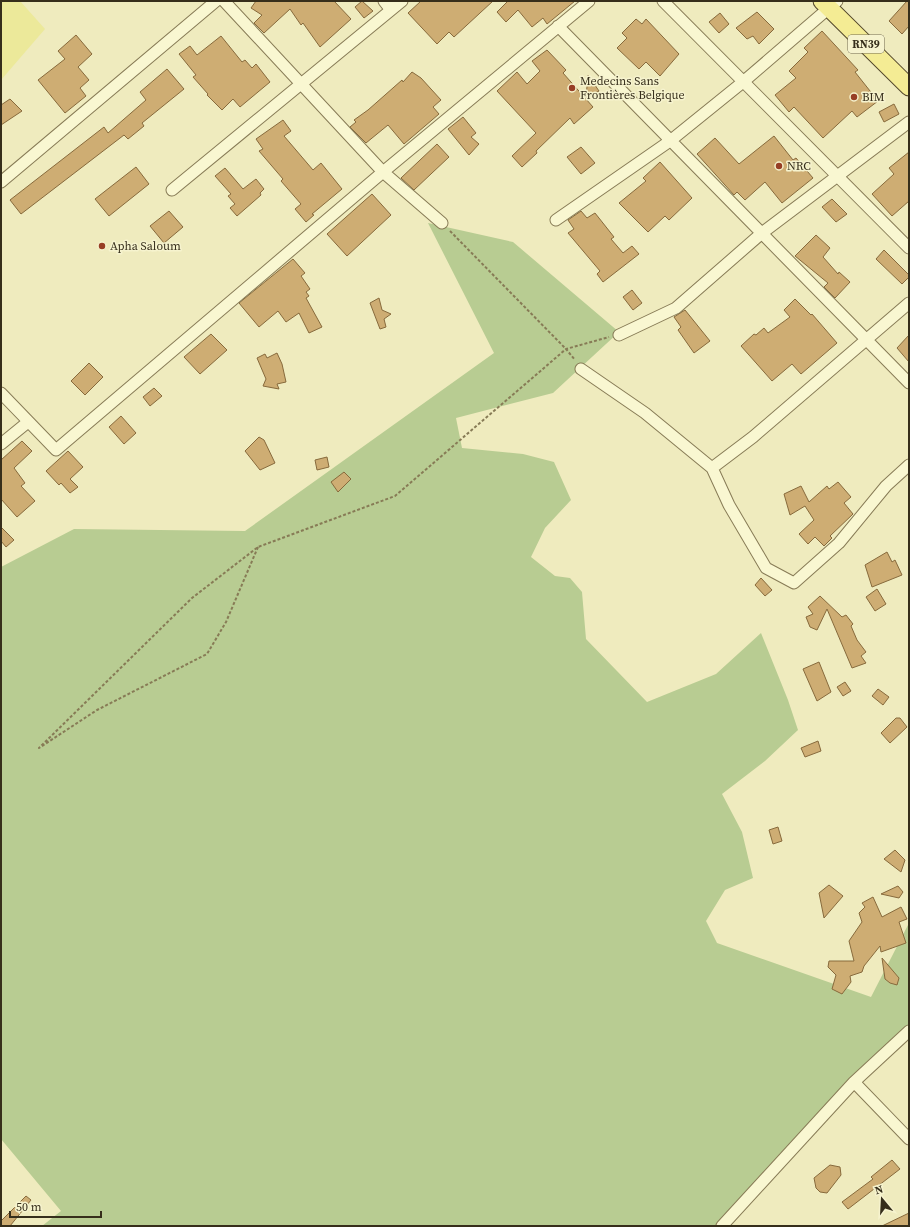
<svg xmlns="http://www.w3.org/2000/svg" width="910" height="1227" viewBox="0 0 910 1227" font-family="'Source Serif 4',serif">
  <rect width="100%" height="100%" fill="#efebbe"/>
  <path fill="#b8cc92" d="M428 223 513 242 619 332 553 393 456 418 462 448 523 454 554 462 571 500 545 528 531 557 555 576 570 578 582 592 586 639 647 702 716 674 761 633 788 700 798 730 765 761 722 794 742 832 753 878 725 890 706 921 717 943 871 997 909 923V1026L720 1226H42L61 1211 1 1139V567L74 529 245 531 494 353Z"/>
  <path fill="#ece99a" d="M1 1H20L45 29 1 80Z"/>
  <path fill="#cead73" stroke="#876a3c" d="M256 1H334L351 19 320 47 303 23 301 25 290 9 264 33 254 23 262 15 251 8Z
    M362 1 373 11 364 18 355 7Z
    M421 1H493L454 37 449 32 437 44 408 13Z
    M508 1H575L547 24 543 18 532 27 518 10 506 22 497 12Z
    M907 1H909V26L902 34 889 21Z
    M757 12 774 29 759 44 753 36 747 39 736 28Z
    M720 13 729 24 719 33 709 22Z
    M636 19 642 24 646 19 679 54 660 76 646 62 639 69 617 48 627 38 622 33Z
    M822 31 858 70 855 72 878 101 857 117 852 111 823 138 794 107 789 112 775 95 796 78 789 71 808 52 804 48Z
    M76 35 92 54 78 67 89 80 80 88 86 96 65 113 38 80 65 59 58 51Z
    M221 36 242 62 245 60 252 68 256 64 270 82 240 107 233 99 222 110 207 95 208 94 193 77 196 75 179 54 190 46 197 55Z
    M547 50 566 70 563 73 593 107 574 124 570 118 536 151 537 153 522 167 512 156 536 133 497 91 517 72 527 84 540 71 532 61Z
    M167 69 184 89 142 123 144 126 128 139 124 135 21 214 10 200 104 127 108 133 146 100 140 92Z
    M412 72 421 78 441 100 433 107 439 114 404 144 388 125 366 143 350 127 356 122 354 120 368 110 402 80 403 82Z
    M588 75 599 91 586 98Z
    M10 99 22 111 1 125V105Z
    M894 104 899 114 884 122 879 112Z
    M463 117 476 133 471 137 479 144 469 155 448 129Z
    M283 120 291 131 284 136 313 170 321 163 342 189 312 214 314 215 306 222 295 209 301 204 281 181 283 179 259 151 263 149 256 139Z
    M774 136 793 160 796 158 813 178 782 203 765 182 745 200 737 192 734 195 697 154 715 138 739 164Z
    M437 144 449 157 414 190 401 178Z
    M581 147 595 163 581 174 567 157Z
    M909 152V201L892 216 872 194 894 174 889 168Z
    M660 162 692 198 669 220 665 216 648 232 619 203 646 181 643 178Z
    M136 167 149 184 109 216 95 199Z
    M225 168 243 189 256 179 264 189 260 193 261 195 237 216 230 208 235 204 228 196 231 194 215 176Z
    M372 194 391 215 347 256 327 234Z
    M832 199 847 214 836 222 822 207Z
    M169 211 183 227 164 243 150 226Z
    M581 211 587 218 595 213 614 237 611 239 623 253 632 246 639 254 603 282 597 274 600 271 568 233 574 229 568 220Z
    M816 235 830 248 823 257 838 274 839 272 850 282 835 298 824 287 828 283 795 256Z
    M884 250 909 275V277L902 284 876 259Z
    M293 259 305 273 301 276 310 289 306 292 309 296 306 298 322 327 309 333 299 313 286 322 278 311 259 327 239 303Z
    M632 290 642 303 633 310 623 297Z
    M379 298 382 310 391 314 384 319 386 327 380 329 370 303Z
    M795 299 811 315 812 314 837 343 801 374 792 364 772 381 741 346 754 334 756 335 764 328 768 333 790 317 784 310Z
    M685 310 710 341 694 353 678 330 681 327 674 317Z
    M211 334 227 350 200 374 184 357Z
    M909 335V362L897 348Z
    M277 353 282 364 286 382 277 384 279 389 263 386 266 379 257 358 265 354 267 358Z
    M89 363 103 377 85 395 71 381Z
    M154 388 162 396 150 406 143 397Z
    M121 416 136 433 124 444 109 427Z
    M259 437 264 440 275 463 260 470 245 451Z
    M22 441 32 451 14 468 25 483 21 486 35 501 17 517 1 499V460Z
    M68 451 83 467 70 479 78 487 70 493 61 483 59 485 46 471Z
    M327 457 329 467 317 470 315 460Z
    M344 472 351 479 338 492 331 482Z
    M838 482 851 497 844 503 853 514 830 536 832 538 824 546 815 537 808 544 799 534 814 520 805 506 790 515 784 494 801 486 809 502 827 486 829 489Z
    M1 527 14 540 6 547 1 541Z
    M887 552 892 562 895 560 902 575 872 587 865 565Z
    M761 578 772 590 765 596 755 585Z
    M877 589 886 604 875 611 866 597Z
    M820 596 842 617 846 615 853 624 851 626 857 640 866 652 861 656 866 663 852 668 827 609 817 630 810 627 806 617 813 614 808 607Z
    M819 662 831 692 817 701 803 669Z
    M845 682 851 691 843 696 837 687Z
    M878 689 889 697 883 705 872 696Z
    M896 718H900L907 727 890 743 881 733Z
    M818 741 821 751 805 757 801 748Z
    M778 827 782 841 773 844 769 830Z
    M895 850 905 860 901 872 884 859Z
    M829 885 843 896 824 918 819 893Z
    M898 886 903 892 899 898 881 894Z
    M873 897 882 917 901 907 907 919 899 922 906 943 881 952 880 946 864 966 862 972 850 976 851 982 842 994 832 989 836 975 828 967 829 961H854L849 941 862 922 859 913 865 907 862 903Z
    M882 958 899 978 897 985 890 983 885 979Z
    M892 1160 900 1169 848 1209 842 1202 873 1179 871 1177Z
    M830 1165 840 1167 841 1175 827 1193 820 1192 816 1188 814 1178Z
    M26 1196 31 1200 10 1226H1V1221Z
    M909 1213V1226H882Z"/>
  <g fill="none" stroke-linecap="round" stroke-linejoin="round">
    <g stroke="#877b56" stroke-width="13">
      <path id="minor" d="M224 1 383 172 442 223
        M384 1 391 10
        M663 1 909 248
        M558 26 909 383
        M1 182 216 1
        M172 190 402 1
        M556 220 670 141 743 82 837 1
        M619 335 676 308 762 233 909 122
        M581 369 645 413 712 468 729 505 766 568 794 583 839 543 886 486 909 465
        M1 393 56 450 383 172 589 1
        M1 444 28 422
        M712 468 753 437 909 303
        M854 1082 909 1139
        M722 1226 854 1082 909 1031"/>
    </g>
    <g stroke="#54482b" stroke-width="19">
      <path id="primary" d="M822 1 909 87"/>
    </g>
    <path stroke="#877b56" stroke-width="2" stroke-dasharray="3 2" stroke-linecap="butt" d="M450 231 566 349 575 360
      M258 547 226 622 207 654 97 710 39 748 192 598 258 547 395 496 566 349 609 337"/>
    <use href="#minor" stroke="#f9f7d1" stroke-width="11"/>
    <use href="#primary" stroke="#f4ec94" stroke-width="17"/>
  </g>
  <g fill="#973e25" stroke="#f6f3ce" stroke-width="1.5">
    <circle cx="572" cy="88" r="4"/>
    <circle cx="854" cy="97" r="4"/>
    <circle cx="779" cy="166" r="4"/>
    <circle cx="102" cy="246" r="4"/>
  </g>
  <g text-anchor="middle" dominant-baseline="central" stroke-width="3" stroke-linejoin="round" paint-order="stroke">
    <rect fill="#f6f3ce" stroke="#706951" stroke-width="1" x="848" y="35" width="36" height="18" rx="3"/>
    <g font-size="11" font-weight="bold" fill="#362e1b">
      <text x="866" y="44">RN39</text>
    </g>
    <g font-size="12" fill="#362e1b" stroke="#f6f3ce" text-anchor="start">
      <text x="580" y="81">Medecins Sans<tspan x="580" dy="14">Frontières Belgique</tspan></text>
      <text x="862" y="97">BIM</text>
      <text x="787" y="166">NRC</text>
      <text x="110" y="246">Apha Saloum</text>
    </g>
  </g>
  <rect width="910" height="1227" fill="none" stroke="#362e1b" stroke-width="4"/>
  <g transform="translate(882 1199) rotate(342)" stroke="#f6f3ce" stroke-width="3" paint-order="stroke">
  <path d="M0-3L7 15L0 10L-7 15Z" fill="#362e1b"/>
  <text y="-6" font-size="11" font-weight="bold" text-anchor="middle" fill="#362e1b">N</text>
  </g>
  <path d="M10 1211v6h91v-6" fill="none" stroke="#362e1b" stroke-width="2"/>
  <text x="16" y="1211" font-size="12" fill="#362e1b" stroke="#f6f3ce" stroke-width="3" paint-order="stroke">50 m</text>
</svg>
